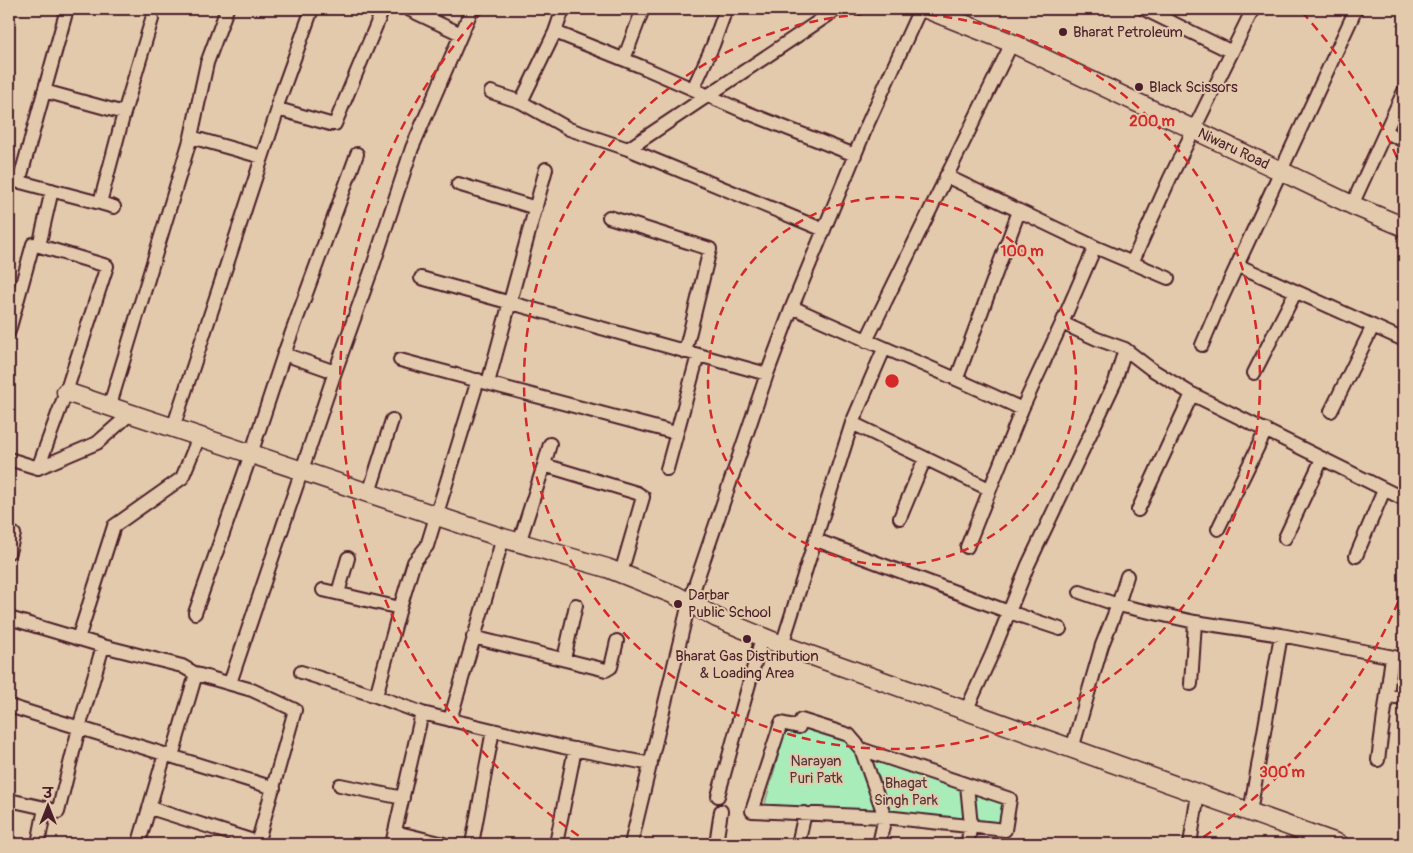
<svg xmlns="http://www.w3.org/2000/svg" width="1413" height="853" viewBox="0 0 1413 853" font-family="Pangolin,'Playpen Sans Deva',sans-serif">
  <rect width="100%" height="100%" fill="#e4caac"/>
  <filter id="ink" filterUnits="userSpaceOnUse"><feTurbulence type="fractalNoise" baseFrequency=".02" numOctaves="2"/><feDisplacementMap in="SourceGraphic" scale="10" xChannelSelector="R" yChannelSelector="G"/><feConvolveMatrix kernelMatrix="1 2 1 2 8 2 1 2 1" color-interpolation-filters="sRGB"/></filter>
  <g filter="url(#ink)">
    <path fill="#a8edb9" stroke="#798672" d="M805 724 847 739 858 751 881 814 765 804 786 728 801 733Z
      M870 755 1005 801 1000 827 889 813Z"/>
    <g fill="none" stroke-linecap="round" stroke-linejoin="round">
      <g stroke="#4a1f2b" stroke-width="16">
        <path id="street" d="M408 9 461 34
          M1144 9 1232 52
          M555 32 563 9
          M624 59 643 9
          M693 89 713 45 726 9
          M44 91 124 113
          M491 92 521 102
          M278 109V103L312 9
          M1386 132 1404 141
          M191 137 262 157
          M628 149 837 9
          M946 176 1095 247 1168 278
          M9 179 100 203 124 113 152 19
          M19 182 67 9
          M458 184 536 208
          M100 203 114 207
          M1352 205 1404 91
          M609 217 710 249 685 352
          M824 230 628 149 569 129 521 102 555 32 640 66 743 111 855 155
          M39 246 52 190
          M1132 263 1170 178 1253 9
          M1237 265 1404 340
          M421 278 767 374
          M792 307C868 342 946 373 1022 409
          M1062 323 1097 339 1125 349 1151 369 1192 394 1404 499
          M9 331 33 244 107 266 66 392 38 468 9 459
          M866 341 1012 43
          M1202 345 1221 300 1356 9
          M284 354 335 372
          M400 360 676 433
          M1254 373 1296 291
          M957 378 1019 211
          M488 383 546 169
          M109 408 191 137 207 63 227 9
          M1331 411 1373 326
          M852 423 989 489
          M173 428 278 109 330 124H335L383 9
          M544 465 550 444
          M38 468 97 443 130 414
          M667 469 698 355
          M369 493 392 420
          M1138 510 1192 394
          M900 518 925 458
          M1218 529 1266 430
          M9 532 14 534 9 552
          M1285 538 1322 459
          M816 540 1009 612 1060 629
          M519 543 544 465 637 493 643 497 621 573
          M967 547 1022 409 1062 323 1095 247
          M1356 556 1384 490
          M323 590 400 608 376 696 422 713 392 844
          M1080 592 1118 605 1195 622 1281 635 1404 659
          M338 593 348 558
          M400 608 414 562 427 546 478 380
          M195 613 251 454 284 354 357 154
          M9 618 103 646 182 666 196 674 252 690 295 710 257 844
          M473 637 606 670 611 667 617 641
          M78 639 114 526 182 478 199 437
          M782 645 852 423 884 349
          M564 659 576 605
          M301 672 376 696
          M230 683 335 372 374 263 412 148 472 9
          M1191 684 1195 622
          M1387 696 1404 698
          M9 706 274 788
          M966 711 992 654 1028 565 1115 382 1125 349
          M422 713 563 747 651 764
          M450 720 503 538
          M861 749 1010 799 1005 830 885 817 752 811 781 723 799 727 801 720 849 735 861 749 885 817 879 844
          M1072 749 1102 645 1118 605 1127 576
          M172 756 196 674
          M1378 760 1392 657
          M340 785 403 798
          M718 796 762 637
          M9 800 45 808 38 844
          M45 808 58 812 79 728 103 646
          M150 808 263 844
          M1250 812 1281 635
          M395 832 444 844
          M140 839 165 754
          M472 844 493 730
          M556 844 575 749
          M631 844 689 603 767 374 792 307 868 123 920 9
          M716 844 721 811
          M798 844 805 813
          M967 844 971 826 967 785
          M1190 844 1198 794"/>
      </g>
      <g stroke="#4a1f2b" stroke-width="21">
        <g id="secondary">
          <path id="s1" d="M926 9 1012 43 1352 205 1404 227"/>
          <path d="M66 392 503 538 607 568 675 595 717 618 782 645 1339 844"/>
        </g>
      </g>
      <use href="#street" stroke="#e4caac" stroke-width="12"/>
      <use href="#secondary" stroke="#e4caac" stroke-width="18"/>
    </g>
  </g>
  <g fill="none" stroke="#d62828" stroke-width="2.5" stroke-dasharray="9 6">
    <circle cx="892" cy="381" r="184"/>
    <circle cx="892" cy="381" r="368"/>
    <path d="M1404 588A552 552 0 0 1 1193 844M591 844A552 552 0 0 1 482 12M1302 12A552 552 0 0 1 1404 174"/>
  </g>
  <g fill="#4a1f2b" stroke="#e4caac" stroke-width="2">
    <circle cx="1063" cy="32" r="5"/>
    <circle cx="1139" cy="87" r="5"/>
    <circle cx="678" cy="604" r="5"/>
    <circle cx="747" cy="639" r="5"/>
  </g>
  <g text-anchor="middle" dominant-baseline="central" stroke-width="4" stroke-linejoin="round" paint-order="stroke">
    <g font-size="15" fill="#4a1f2b" stroke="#e4caac" text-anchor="start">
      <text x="1073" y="32">Bharat Petroleum</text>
      <text x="1149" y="87">Black Scissors</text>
      <text x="688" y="595">Darbar<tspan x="688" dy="17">Public School</tspan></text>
      <text x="747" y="656" text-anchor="middle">Bharat Gas Distribution<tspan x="747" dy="17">&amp; Loading Area</tspan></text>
    </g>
    <g font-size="15" fill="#4a1f2b" stroke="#e4caac">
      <text stroke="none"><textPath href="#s1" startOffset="338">Niwaru Road</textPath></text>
    </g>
    <g font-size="15" fill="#533439" stroke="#e4caac">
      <text x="816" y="761">Narayan<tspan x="816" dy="17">Puri Patk</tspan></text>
      <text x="906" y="783">Bhagat<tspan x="906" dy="17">Singh Park</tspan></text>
    </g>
  </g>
  <circle cx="892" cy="381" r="8" fill="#d62828" stroke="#e4caac" stroke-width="2.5"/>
  <g font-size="15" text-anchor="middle" font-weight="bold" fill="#d62828" stroke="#e4caac" stroke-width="4" stroke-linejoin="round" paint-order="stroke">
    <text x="1152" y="126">200 m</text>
    <text x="1022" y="256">100 m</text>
    <text x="1282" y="777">300 m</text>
  </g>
  <rect width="1413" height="853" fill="none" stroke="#e4caac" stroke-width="30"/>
  <rect x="15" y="15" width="1383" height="823" fill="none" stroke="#4a1f2b" stroke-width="2" filter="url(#ink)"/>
  <g transform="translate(48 806)" stroke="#e4caac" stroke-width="4" paint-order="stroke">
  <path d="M0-4L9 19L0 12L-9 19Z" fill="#4a1f2b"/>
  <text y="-8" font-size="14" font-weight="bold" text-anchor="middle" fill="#4a1f2b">उ</text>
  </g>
</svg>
